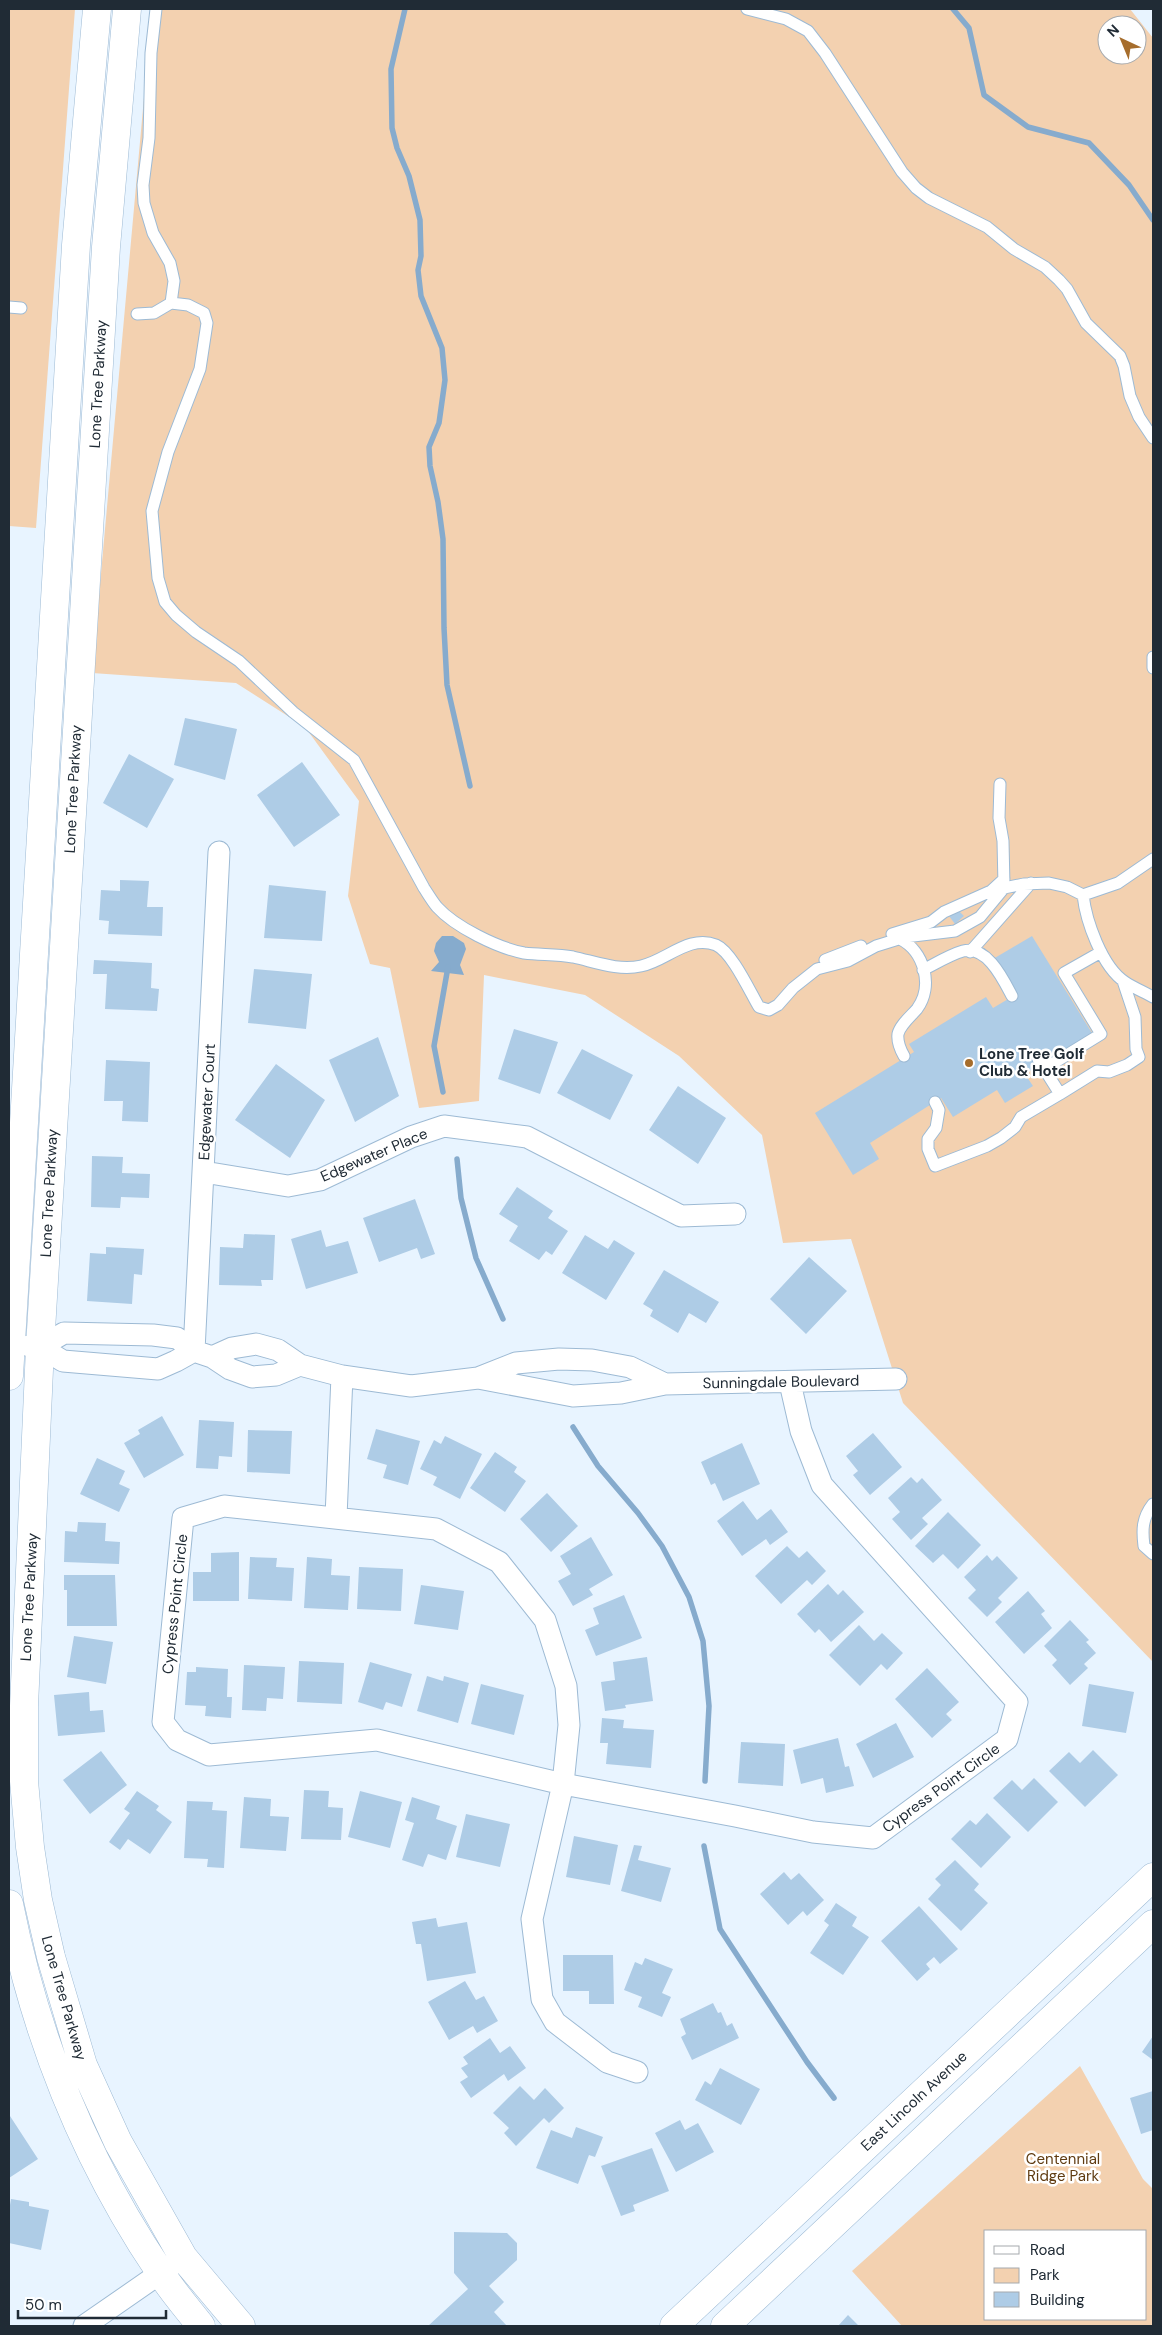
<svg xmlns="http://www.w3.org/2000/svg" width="1162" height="2335" viewBox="0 0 1162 2335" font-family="'DM Sans',sans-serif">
  <rect width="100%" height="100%" fill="#e8f4ff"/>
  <path fill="#f3d1b0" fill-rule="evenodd" d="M9 9H75L36 528 9 526Z
    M152 9H1130L1153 38V1662L903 1403 851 1239 783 1243 762 1135 679 1056 585 995 484 975 479 1101 419 1108 390 968 370 964 348 896 359 801 305 727 236 683 92 673ZM1107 25H1137V55H1107Z
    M1080 2066 1143 2179 1153 2189V2326H902L852 2271ZM986 2231H1146V2319H986Z"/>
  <path fill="#86abcd" d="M442 936H453L464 943 466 949 460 965 464 975 431 971 439 962 434 951 436 943Z"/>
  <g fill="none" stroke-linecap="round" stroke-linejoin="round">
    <path stroke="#86abcd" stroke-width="5.5" d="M405 9 391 69 392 128 397 148 409 176 420 220 421 256 418 270 421 296 442 348 445 380 439 423 429 447 430 466 438 502 443 539 444 628 447 685 470 786
      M953 9 969 28 984 95 1028 127 1089 143 1129 185 1153 220
      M443 1092 434 1046 448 967
      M457 1159 461 1198 476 1258 503 1319
      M573 1427 598 1466 638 1513 662 1546 689 1597 703 1641 709 1706 705 1781
      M704 1846 720 1929 807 2062 834 2098"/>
  </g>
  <path fill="#aecce6" d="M185 718 237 729 225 780 174 765Z
    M129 754 174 779 147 828 103 803Z
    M302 762 340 815 294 847 257 795Z
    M120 880 149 881 147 907H163L162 936 108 934 109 921 99 920 101 890 120 891Z
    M269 885 326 891 322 941 264 938Z
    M957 909 964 916 955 924 949 916Z
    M1032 936 1092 1033 1025 1074 1033 1086 1005 1103 997 1090 953 1117 941 1098 870 1143 879 1159 853 1175 815 1113 914 1052 909 1044 986 997 993 1008 1015 995 993 959Z
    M94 960 152 963 151 988 159 989 157 1011 105 1009 107 974H93Z
    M254 969 312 974 306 1029 248 1023Z
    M514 1029 558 1042 540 1094 498 1079Z
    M378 1037 399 1096 355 1122 329 1060Z
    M582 1049 633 1075 610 1120 557 1093Z
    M106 1060 150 1062 148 1122 122 1121 123 1101H104Z
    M276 1064 325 1100 290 1158 235 1120Z
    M678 1086 726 1118 698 1164 649 1130Z
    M92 1156 123 1157 122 1173 150 1174 149 1198 121 1197 120 1208 91 1207Z
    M517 1187 553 1211 548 1218 568 1231 552 1255 546 1251 539 1260 509 1241 518 1226 499 1214Z
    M415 1199 435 1254 421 1259 417 1248 379 1262 363 1218Z
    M321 1230 326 1247 348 1241 358 1273 306 1289 291 1239Z
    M244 1234 275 1235 273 1280H261L262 1286 219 1285 220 1247 243 1248Z
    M585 1235 608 1249 614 1240 635 1253 606 1300 562 1273Z
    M106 1247 144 1249 142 1275 134 1274 132 1304 87 1301 90 1253 106 1254Z
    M809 1257 847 1291 806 1334 770 1299Z
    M664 1270 719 1302 706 1323 689 1313 678 1333 650 1316 653 1310 643 1304Z
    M162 1416 184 1455 144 1478 124 1443 140 1434 138 1430Z
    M199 1420 234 1422 232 1457 219 1456 218 1469 196 1468Z
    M376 1429 420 1441 408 1485 383 1478 387 1465 367 1459Z
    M248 1430 292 1431 290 1474 247 1472Z
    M873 1433 902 1467 870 1495 853 1475 858 1471 846 1456Z
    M445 1436 482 1454 460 1499 433 1485 437 1477 420 1469 434 1440 441 1444Z
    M742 1443 760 1484 723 1501 715 1483 711 1485 701 1462Z
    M495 1452 517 1467 514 1472 526 1481 505 1512 470 1488Z
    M97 1458 125 1471 119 1484 130 1489 119 1512 80 1494Z
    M911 1477 917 1483 922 1478 942 1500 922 1518 928 1524 911 1540 892 1519 900 1512 888 1498Z
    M547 1493 578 1526 551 1552 520 1519Z
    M743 1501 757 1520 771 1509 788 1532 770 1545 766 1539 742 1556 717 1521Z
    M948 1512 981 1545 958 1569 943 1554 933 1563 915 1546Z
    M78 1522 106 1523 105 1541 120 1542 119 1564 64 1562 65 1531 77 1532Z
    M591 1537 613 1575 589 1589 593 1595 573 1606 558 1581 571 1574 560 1556Z
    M787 1546 799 1558 807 1551 826 1571 812 1585 807 1580 781 1604 755 1576Z
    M239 1552V1601H193V1572H211V1553Z
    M987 1555 992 1561 997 1556 1018 1578 998 1598 1002 1602 987 1617 968 1598 976 1590 964 1577Z
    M250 1557 277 1558 276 1567 294 1568 292 1601 248 1599Z
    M307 1557 332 1559 331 1575 350 1576 348 1610 304 1608Z
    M359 1567 403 1569 401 1611 357 1609Z
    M64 1575H115L117 1626H67V1590H64Z
    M828 1584 838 1595 843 1590 864 1612 831 1642 819 1629 815 1633 797 1614Z
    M421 1585 464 1591 458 1630 414 1624Z
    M1028 1591 1045 1611 1041 1614 1052 1628 1024 1654 995 1622Z
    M624 1595 642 1638 596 1656 585 1630 599 1624 593 1608Z
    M1070 1620 1089 1640 1086 1642 1096 1653 1084 1664 1088 1668 1070 1685 1052 1665 1057 1660 1044 1646Z
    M859 1625 874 1641 882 1633 903 1653 887 1670 881 1664 860 1686 829 1655Z
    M74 1636 113 1642 106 1684 67 1677Z
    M647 1657 653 1701 625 1705 626 1708 605 1711 601 1682 615 1680 613 1662Z
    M299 1661 344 1663 342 1704 297 1702Z
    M370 1662 412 1674 402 1707 386 1702 383 1710 358 1702Z
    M244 1665 285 1667 283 1699 267 1698 266 1711 242 1710Z
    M196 1667 228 1669 227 1697H232L231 1718 205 1716 206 1706 185 1705 187 1672H196Z
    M927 1668 959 1702 946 1714 952 1720 932 1738 895 1699Z
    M427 1676 443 1681 444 1676 469 1683 458 1723 417 1711Z
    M481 1684 524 1695 514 1735 471 1724Z
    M1089 1684 1134 1692 1126 1733 1082 1726Z
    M89 1692 90 1711 103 1710 105 1732 58 1736 54 1695Z
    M602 1718 624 1720 623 1728 654 1730 651 1768 606 1764 608 1743H600Z
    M896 1723 914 1757 873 1778 856 1744Z
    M838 1738 845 1767 849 1766 854 1786 826 1793 823 1778 801 1784 793 1750Z
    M741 1742 785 1744 783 1786 738 1783Z
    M1093 1750 1118 1775 1085 1807 1049 1771 1069 1752 1080 1763Z
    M101 1751 127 1785 90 1814 63 1780Z
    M1034 1778 1058 1802 1028 1832 993 1798 1012 1780 1022 1790Z
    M304 1790 329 1791 328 1807 343 1808 341 1840 301 1839Z
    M137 1791 159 1806 156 1810 172 1822 150 1854 128 1839 120 1850 109 1842 130 1813 124 1809Z
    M360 1791 402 1802 390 1848 348 1837Z
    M244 1797 271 1799 270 1816 289 1817 286 1851 240 1848Z
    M412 1797 440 1806 436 1819 457 1826 446 1860 428 1854 423 1867 402 1860 414 1823 405 1820Z
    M187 1801 213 1802 212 1810 227 1811 224 1868 207 1867 208 1859 184 1858Z
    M987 1813 1011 1837 981 1868 951 1839 970 1820 976 1825Z
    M466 1814 510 1824 500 1867 456 1857Z
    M574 1836 618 1845 610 1885 566 1877Z
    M634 1845 642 1846 638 1860 671 1868 661 1902 621 1891Z
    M955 1860 979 1884 974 1890 988 1903 961 1931 928 1899 941 1885 935 1879Z
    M784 1872 791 1880 799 1873 824 1900 807 1916 803 1911 788 1925 760 1894Z
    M836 1903 857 1917 852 1926 869 1937 843 1975 810 1953 829 1925 824 1921Z
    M919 1906 958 1949 940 1964 934 1957 926 1964 930 1969 917 1981 881 1941Z
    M436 1918 438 1927 467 1922 476 1973 427 1981 421 1944H416L412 1922Z
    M563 1955H613L614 2004H589V1991H563Z
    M645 1958 673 1969 662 1993 671 1997 662 2017 638 2007 642 1997 624 1990 635 1962 642 1965Z
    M465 1981 476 2000 484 1996 498 2021 477 2033 473 2026 449 2040 428 2002Z
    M713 2003 718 2013 721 2012 727 2026 732 2023 739 2038 692 2060 681 2037 686 2034 680 2019Z
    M1153 2036V2060L1142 2052Z
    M490 2038 500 2053 510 2046 526 2068 508 2081 504 2074 471 2098 460 2082 468 2077 461 2068 468 2064 463 2057Z
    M720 2068 760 2089 741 2125 695 2100 705 2081 711 2085Z
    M520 2086 534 2100 545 2088 564 2108 549 2123 544 2118 516 2146 504 2133 509 2128 493 2113Z
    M1153 2091V2130L1141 2134 1130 2098Z
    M10 2116 38 2159 9 2178V2117Z
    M680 2120 685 2130 698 2123 714 2152 676 2172 655 2133Z
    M576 2127 603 2137 595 2157 589 2155 578 2184 536 2168 551 2130 572 2138Z
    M652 2148 669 2191 633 2205 635 2211 621 2216 601 2166Z
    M11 2199 29 2202V2206L49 2210 41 2250 9 2243V2211Z
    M454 2232 507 2233 517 2243V2260L489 2286 504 2302 494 2312 507 2326H428L468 2289 454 2273Z
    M848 2315 859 2326H838Z"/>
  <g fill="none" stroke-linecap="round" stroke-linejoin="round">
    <g stroke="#9dbad4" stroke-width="13">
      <path id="service" d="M156 9 151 53 149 138 143 185 144 203 153 233 170 263 174 281 171 303
        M747 9 786 19 808 31 825 53 902 172 916 188 929 198 987 227 1014 249 1045 267 1059 280 1067 289 1086 323 1120 356 1124 366 1130 396 1139 417 1153 438
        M9 307 21 308
        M137 314 154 313 171 303 188 305 204 313 207 323 200 369 168 452 152 511 158 578 165 602 176 615 196 632 239 661 293 712 354 760 424 888C428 894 432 901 437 907 455 927 498 948 524 953 540 955 557 954 573 957 596 962 618 971 641 966 666 961 689 934 716 945 732 952 750 992 759 1007L769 1010 778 1005 793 988 817 969 848 961 876 946 905 937 955 931 980 917 1004 888 1024 884 1049 883 1067 887 1083 895C1086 921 1102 967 1125 982 1134 988 1144 992 1153 997
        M1153 657V668
        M1000 784 999 818 1003 841 1004 886
        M1083 895 1118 883 1153 859
        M892 934 931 922 944 912 991 891 1004 879
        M900 939C924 951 934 986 917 1009 911 1016 900 1025 898 1034 897 1042 900 1049 904 1056
        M970 952 1031 883
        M825 960 861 946
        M923 970C935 964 949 955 963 951 987 945 1003 979 1012 996
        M1038 1059 1060 1094 1097 1071 1109 1072 1127 1065 1139 1057 1136 1049 1135 1017 1123 981
        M1044 1069 1101 1034 1064 973 1101 952
        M935 1102 939 1110 936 1128 928 1139V1149L935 1166 987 1146 1001 1138 1015 1127 1021 1117 1060 1094
        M1153 1504C1142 1518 1142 1530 1144 1546L1153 1554"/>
    </g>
    <g stroke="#9dbad4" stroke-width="23">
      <path id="minor" d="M204 1172 288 1186 320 1180 411 1137 444 1126 527 1137 681 1216 735 1214
        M29 1346 40 1347 63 1361 158 1369 176 1361 194 1351
        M40 1347 64 1333 153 1335 177 1338 194 1351 212 1357 230 1369 252 1377 276 1375 300 1365
        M194 1351 219 852
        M212 1357 232 1348 256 1344 278 1350 300 1365 342 1376 411 1386 478 1378 516 1363 559 1359 592 1360 630 1367 665 1384
        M478 1378 573 1396 621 1393 665 1384 896 1379
        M336 1517 342 1376
        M637 2072 607 2062 555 2022 542 1999 532 1919 563 1784 569 1725 566 1686 545 1620 499 1562 436 1529 224 1506 183 1518 163 1722 177 1740 209 1755 377 1740 563 1784 735 1816 813 1832 873 1838 1007 1739 1017 1702 822 1485 801 1431 790 1383
        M84 2326 172 2265"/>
    </g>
    <g stroke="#9dbad4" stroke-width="29">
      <path id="tertiary" d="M127 9 106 247 40 1347 24 1706V1781L30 1847 38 1900 51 1957 83 2065 118 2142 183 2257 241 2326
        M9 1376 76 245 97 9
        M9 1904C35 2035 85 2161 160 2272 172 2291 187 2308 201 2326"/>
    </g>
    <g stroke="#9dbad4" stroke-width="29">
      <path id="primary" d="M674 2326 1153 1877
        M725 2326 1153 1924"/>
    </g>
    <use href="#service" stroke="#fff" stroke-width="11"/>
    <use href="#minor" stroke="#fff" stroke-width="21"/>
    <use href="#tertiary" stroke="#fff" stroke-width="28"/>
    <use href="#primary" stroke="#fff" stroke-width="28"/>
  </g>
  <circle fill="#a66d2c" stroke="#fff" stroke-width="2" cx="969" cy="1063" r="5"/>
  <g text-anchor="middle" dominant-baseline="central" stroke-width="5" stroke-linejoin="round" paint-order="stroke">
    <g font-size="15" fill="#202b35" stroke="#fff">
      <text transform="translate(98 384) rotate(-87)">Lone Tree Parkway</text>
      <text transform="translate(73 789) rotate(-87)">Lone Tree Parkway</text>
      <text transform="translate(207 1102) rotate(-87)">Edgewater Court</text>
      <text transform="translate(374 1155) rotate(-23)">Edgewater Place</text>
      <text transform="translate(49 1193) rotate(-87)">Lone Tree Parkway</text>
      <text transform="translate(781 1382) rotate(-1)">Sunningdale Boulevard</text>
      <text transform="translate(29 1597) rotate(-87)">Lone Tree Parkway</text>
      <text transform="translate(175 1604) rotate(-84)">Cypress Point Circle</text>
      <text transform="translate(941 1788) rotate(-36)">Cypress Point Circle</text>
      <text transform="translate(64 1998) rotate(74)">Lone Tree Parkway</text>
      <text transform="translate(914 2101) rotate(-43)">East Lincoln Avenue</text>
    </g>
    <g font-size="15" font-weight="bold" fill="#202b35" stroke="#fff" text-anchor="start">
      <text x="979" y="1054">Lone Tree Golf<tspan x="979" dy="17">Club &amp; Hotel</tspan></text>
    </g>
    <g font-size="15" fill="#603c12" stroke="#fff">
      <text x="1063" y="2159">Centennial<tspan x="1063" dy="17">Ridge Park</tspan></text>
    </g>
  </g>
  <rect width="1162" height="2335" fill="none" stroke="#202b35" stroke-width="20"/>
  <rect x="984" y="2230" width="162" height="90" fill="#ffffff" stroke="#a6aaae"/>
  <rect x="994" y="2246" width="25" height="8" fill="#ffffff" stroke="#a6aaae"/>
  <text x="1030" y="2255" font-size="15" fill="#202b35">Road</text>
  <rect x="994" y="2268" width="25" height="15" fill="#f3d1b0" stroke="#a6aaae"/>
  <text x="1030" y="2280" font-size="15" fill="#202b35">Park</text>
  <rect x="994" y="2292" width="25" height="15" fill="#aecce6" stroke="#a6aaae"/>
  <text x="1030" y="2305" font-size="15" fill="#202b35">Building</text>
  <g transform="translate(1122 40) rotate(316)"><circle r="24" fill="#ffffff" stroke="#a6aaae"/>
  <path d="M0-4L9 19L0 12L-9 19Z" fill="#a66d2c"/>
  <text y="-8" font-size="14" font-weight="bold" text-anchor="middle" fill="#202b35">N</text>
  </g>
  <path d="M18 2310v8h148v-8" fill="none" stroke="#202b35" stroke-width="2.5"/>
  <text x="25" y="2310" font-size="15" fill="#202b35" stroke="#ffffff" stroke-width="4" paint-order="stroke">50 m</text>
</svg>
